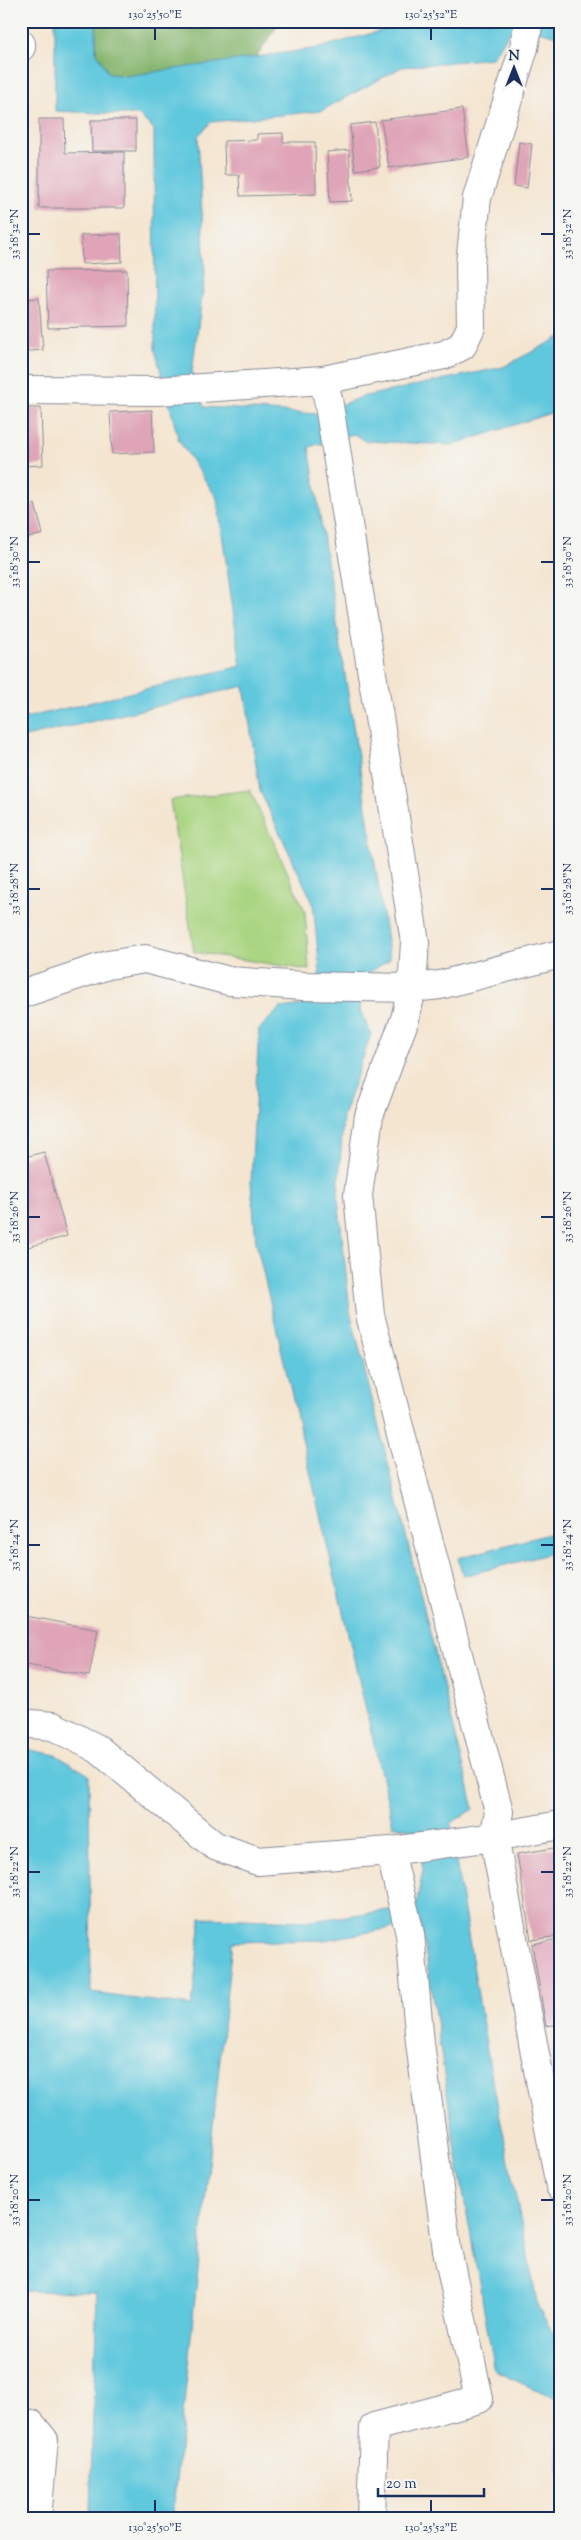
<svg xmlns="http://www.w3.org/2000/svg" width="581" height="2540" viewBox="0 0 581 2540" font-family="'Sorts Mill Goudy',serif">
  <rect width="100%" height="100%" fill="#f6f6f2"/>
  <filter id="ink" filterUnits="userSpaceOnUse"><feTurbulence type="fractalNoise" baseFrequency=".02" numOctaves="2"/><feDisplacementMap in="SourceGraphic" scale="10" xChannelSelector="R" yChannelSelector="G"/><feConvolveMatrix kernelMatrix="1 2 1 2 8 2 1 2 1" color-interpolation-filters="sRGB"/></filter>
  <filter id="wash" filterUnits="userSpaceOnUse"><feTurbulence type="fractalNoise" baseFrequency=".0096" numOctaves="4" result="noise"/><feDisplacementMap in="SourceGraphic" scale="20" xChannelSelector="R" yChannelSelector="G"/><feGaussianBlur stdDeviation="1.12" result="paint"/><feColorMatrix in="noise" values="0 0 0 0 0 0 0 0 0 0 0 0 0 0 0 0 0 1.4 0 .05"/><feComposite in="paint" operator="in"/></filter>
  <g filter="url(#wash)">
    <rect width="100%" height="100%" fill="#f4e5d0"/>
    <path fill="#aad582" stroke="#628270" d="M250 790 305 911 309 970 194 952 170 800Z"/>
    <path fill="#87b670" stroke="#517267" d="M96 21H280L256 58 126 76 109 74 96 51Z"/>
    <path fill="#61c8dd" stroke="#3e7c9e" d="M55 21H96V51L109 74 126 76 319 48 405 24 406 21H560V37L539 31 511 30 492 58 402 67 321 111 211 122 198 136 205 274 192 371 204 407 317 414 361 397 503 367 560 337V410L453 445 365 441 354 434 309 447 390 959 364 976 360 1010 371 1034 343 1116 338 1198 350 1311 474 1809 451 1823 456 1862 489 2062 538 2307 560 2345V2480L556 2399 495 2371 458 2164 421 1923 324 1940 232 1942 172 2519H85L90 2510 97 2292 21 2291V1748L56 1755 89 1775 91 1993 192 2006 201 1918 312 1921 416 1906 423 1869 416 1831 393 1825 256 1242 251 1182 259 1029 280 1008 311 1004 320 971 313 903 260 791 244 686 21 738V719L241 666 217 498 179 441 155 350 154 129 138 115 55 111Z
      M560 1531V1551L463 1576 458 1558Z"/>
    <g id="blocks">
      <path fill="#dfa4b7" d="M462 109 469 157 389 168 381 120Z
        M39 119H64L65 153 124 152V208H39Z
        M91 120H136V151H92Z
        M375 122 380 167 355 170 350 125Z
        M283 133V142H315L316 194 240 196 239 175H225L224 141 257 140V134Z
        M519 142 532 144 527 188 514 186Z
        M349 150 352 201 330 202 327 152Z
        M121 234 122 262 82 264 81 235Z
        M127 270 128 326 48 328 46 271Z
        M39 298 43 350 21 352V299Z
        M21 408H41L43 465 21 466Z
        M152 410 154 452 112 454 110 412Z
        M35 504 43 534 21 540V507Z
        M44 1152 67 1236 21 1249V1158Z
        M21 1615 98 1630 89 1676 21 1664Z
        M560 1847V1936L531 1940 517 1854Z
        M560 1939V2024L546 2026 532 1944Z"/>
    </g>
  </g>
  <g filter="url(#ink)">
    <use href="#blocks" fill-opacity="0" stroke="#888a97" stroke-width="1"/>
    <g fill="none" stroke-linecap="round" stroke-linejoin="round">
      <g stroke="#888a97" stroke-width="30">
        <path id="street" d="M21 44V47
          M323 380 328 399 415 942 412 988 405 1019 369 1116 358 1195 370 1315 499 1812 494 1837 560 1825
          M21 390 157 391 323 380 444 355 462 346 471 327 470 264 477 198 524 48 529 21
          M21 994 108 965 145 959 229 981 304 986 412 988 440 985 560 954
          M21 1723 53 1726 98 1749 215 1846 258 1861 390 1851 494 1837 560 2186
          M21 2422 31 2424 44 2440 37 2519
          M371 2519 374 2427 479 2399 447 2250 420 2043 410 1934 390 1851"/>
      </g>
      <use href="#street" stroke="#fff" stroke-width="28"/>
    </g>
  </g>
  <path fill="none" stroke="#1b2f5e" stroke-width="2" d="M155 28V40M431 28V40M28 234H40M541 234H554M28 562H40M541 562H554M28 889H40M541 889H554M28 1217H40M541 1217H554M28 1545H40M541 1545H554M28 1872H40M541 1872H554M28 2200H40M541 2200H554M155 2500V2512M431 2500V2512"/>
  <rect width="581" height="2540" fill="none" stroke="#f6f6f2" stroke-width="55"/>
  <g transform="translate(514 68)" stroke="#f6f6f2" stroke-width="4" paint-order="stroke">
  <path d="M0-4L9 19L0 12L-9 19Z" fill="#1b2f5e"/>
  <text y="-8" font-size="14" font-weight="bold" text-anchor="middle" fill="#1b2f5e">N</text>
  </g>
  <path d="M378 2488v8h106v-8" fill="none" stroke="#1b2f5e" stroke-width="2.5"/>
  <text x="386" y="2488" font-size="15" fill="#1b2f5e" stroke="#f6f6f2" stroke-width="4" paint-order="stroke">20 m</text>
  <rect x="28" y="28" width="526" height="2484" fill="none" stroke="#1b2f5e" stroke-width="2"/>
  <g font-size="12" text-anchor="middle" fill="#1b2f5e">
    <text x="155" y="18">130°25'50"E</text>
    <text x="431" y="18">130°25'52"E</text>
    <text transform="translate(14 234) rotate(-90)" y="4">33°18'32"N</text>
    <text transform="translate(567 234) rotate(-90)" y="4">33°18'32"N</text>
    <text transform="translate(14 562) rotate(-90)" y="4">33°18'30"N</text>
    <text transform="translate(567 562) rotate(-90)" y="4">33°18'30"N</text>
    <text transform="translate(14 889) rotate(-90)" y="4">33°18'28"N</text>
    <text transform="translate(567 889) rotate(-90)" y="4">33°18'28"N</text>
    <text transform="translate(14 1217) rotate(-90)" y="4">33°18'26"N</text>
    <text transform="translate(567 1217) rotate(-90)" y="4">33°18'26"N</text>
    <text transform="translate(14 1545) rotate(-90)" y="4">33°18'24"N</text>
    <text transform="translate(567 1545) rotate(-90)" y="4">33°18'24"N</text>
    <text transform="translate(14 1872) rotate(-90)" y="4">33°18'22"N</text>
    <text transform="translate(567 1872) rotate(-90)" y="4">33°18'22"N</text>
    <text transform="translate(14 2200) rotate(-90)" y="4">33°18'20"N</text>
    <text transform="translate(567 2200) rotate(-90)" y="4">33°18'20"N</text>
    <text x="155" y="2531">130°25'50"E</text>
    <text x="431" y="2531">130°25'52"E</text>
  </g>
</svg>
